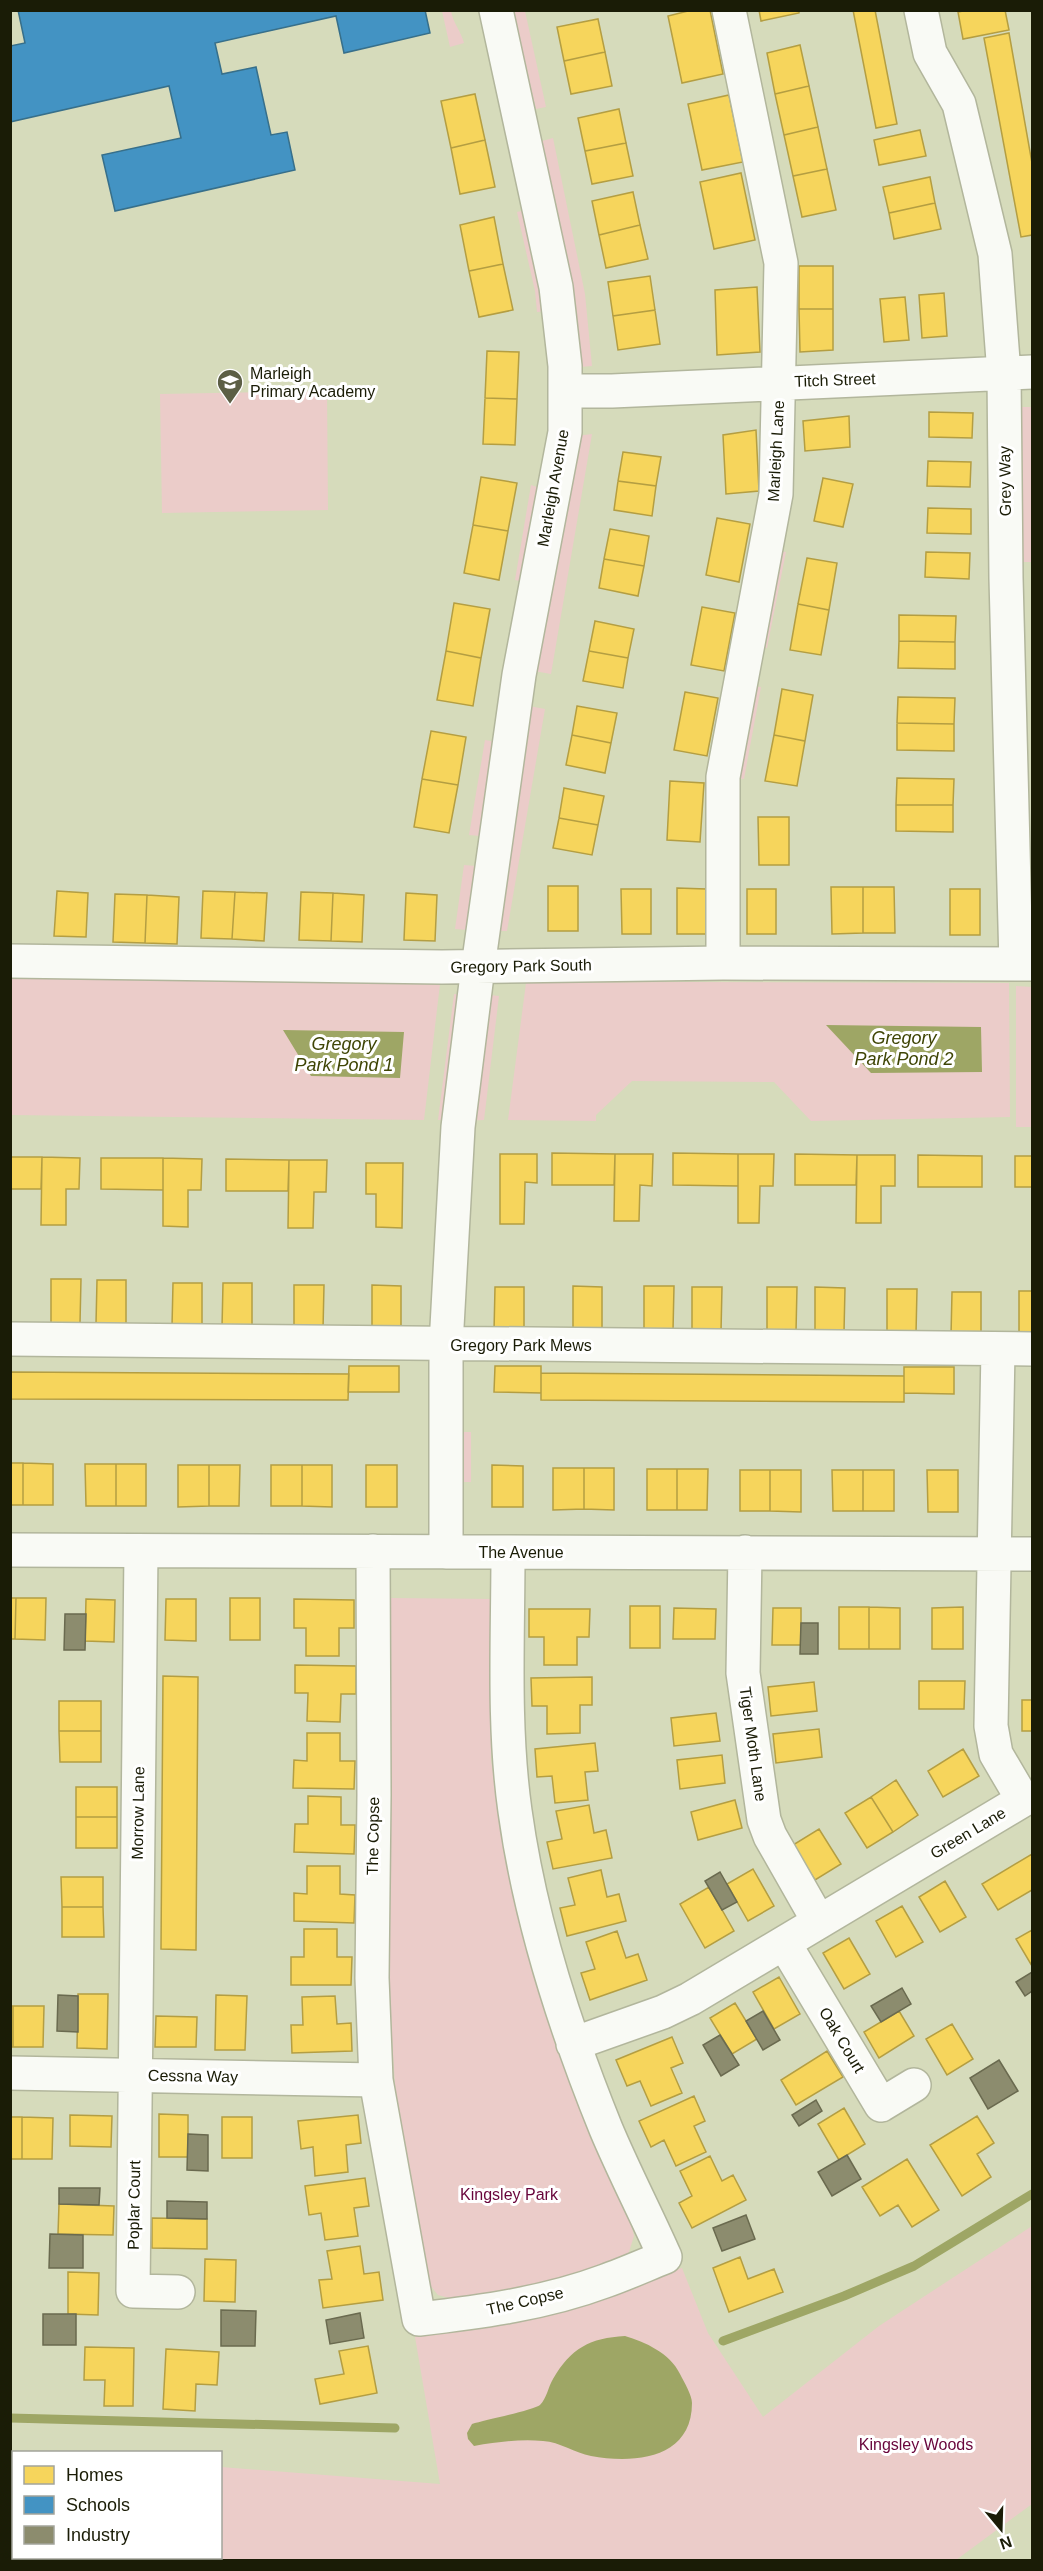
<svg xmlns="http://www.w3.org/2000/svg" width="1043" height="2571" viewBox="0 0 1043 2571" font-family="Helvetica,sans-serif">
  <rect width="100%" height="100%" fill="#d6dbbb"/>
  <path fill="#ebccc9" d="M442 11H451C453 23 461 31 464 43L450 47Z
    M513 11H525L546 107 536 109Z
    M553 138 585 294 592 366 580 367 573 297 542 141Z
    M525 210 548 311 537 312 535 291 517 212Z
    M327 391 328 510 162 513 160 394Z
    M1022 407H1032V562H1021Z
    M592 434 551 674 534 671 576 436Z
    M531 485 540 488 524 582 515 580Z
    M779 551 786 552 767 648 760 647Z
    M753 686 761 687 744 779 737 778Z
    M529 706 545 709 507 931H494Z
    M485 740 496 742 480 836 469 835Z
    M464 865 476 866 468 930 455 929Z
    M10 974 440 984 424 1120 11 1115Z
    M686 982 1009 983 1010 1117 811 1121 774 1082 632 1081 596 1115V1121L508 1120 526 983Z
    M1016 986 1032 987V1127H1016Z
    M454 994 464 995 446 1120H438Z
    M490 995 499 996 484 1120 461 1121Z
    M460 1432H471V1482H459Z
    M389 1598 494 1599 491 1760 504 1845 527 1937 581 2110 605 2168 629 2216 634 2236 628 2255 559 2284 460 2301 438 2295 426 2280C417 2227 404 2173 398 2120 382 1947 390 1772 389 1598Z
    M1032 2226V2504L956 2560H11L10 2451 28 2452H14V2558H220L221 2467 440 2484 414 2331 587 2302 682 2268 708 2333 763 2417 879 2326Z"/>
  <path fill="#9ea665" d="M826 1025 981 1027 982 1072 871 1073Z
    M283 1030 404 1032 400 1078 311 1076Z
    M625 2336C645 2342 670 2353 680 2374 684 2382 692 2395 692 2403 692 2459 634 2464 591 2456 575 2453 560 2442 543 2441 519 2439 498 2442 474 2446L468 2439 467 2433 472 2424C485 2420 534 2410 540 2405 547 2398 548 2387 553 2379 571 2348 590 2338 625 2336Z"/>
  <path fill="#f6d55c" stroke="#b49e42" stroke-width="1.5" d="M692 10H710L723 74 682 83 668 16Z
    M759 10H799V13L761 21Z
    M853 10H875L897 124 876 128Z
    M968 10H1005L1009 30 963 39 958 12Z
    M598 19 605 52 564 61 557 27Z
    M1009 33 1032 163V235L1021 237 984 38Z
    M800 45 809 86 775 94 767 53Z
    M605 52 612 86 571 94 564 61Z
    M809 86 818 127 784 135 775 94Z
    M475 94 485 140 451 148 441 101Z
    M729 95 743 162 702 170 688 104Z
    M619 109 626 143 585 151 578 118Z
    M818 127 827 169 793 176 784 135Z
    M920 130 926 156 879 165 874 140Z
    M485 140 495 187 460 194 451 148Z
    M626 143 633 176 592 184 585 151Z
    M827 169 836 210 802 217 793 176Z
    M741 173 755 240 714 249 700 182Z
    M930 177 935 203 889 213 883 187Z
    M633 192 640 225 599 235 592 201Z
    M935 203 941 229 894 239 889 213Z
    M494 217 503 264 469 271 460 225Z
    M640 225 648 259 606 268 599 235Z
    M503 264 513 310 479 317 469 271Z
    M799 266H833V309H799Z
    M650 276 655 310 613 316 608 282Z
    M757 287 760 352 717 355 715 290Z
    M944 293 947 336 922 338 919 295Z
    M905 297 909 340 884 342 880 299Z
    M799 309H833V350L800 352Z
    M655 310 660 344 618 350 613 316Z
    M487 351 519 352 517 399 485 398Z
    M485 398 517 399 515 445 483 444Z
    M929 412 973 413 972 438 929 437Z
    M849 416 850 447 805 451 803 421Z
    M756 430 759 491 726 494 723 435Z
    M623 452 661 457 656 486 618 481Z
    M928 461 971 462 970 487 927 486Z
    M481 477 517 483 508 531 473 525Z
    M823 478 853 484 843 527 814 521Z
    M618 481 656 486 652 516 614 510Z
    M928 508 971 509V534L927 533Z
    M717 518 750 524 739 582 706 575Z
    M473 525 508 531 499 580 464 573Z
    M610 529 649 536 644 566 604 559Z
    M926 552 970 553 969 579 925 577Z
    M807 558 837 563 829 610 798 604Z
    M604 559 644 566 638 596 599 588Z
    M454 603 490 609 481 658 446 651Z
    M798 604 829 610 821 655 790 650Z
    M702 607 735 613 724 671 691 665Z
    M899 615 956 616 955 642 899 641Z
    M595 621 634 629 628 658 589 651Z
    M899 641 955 642V669L898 668Z
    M446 651 481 658 473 706 437 700Z
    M589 651 628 658 623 688 583 681Z
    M782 689 813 695 805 741 774 735Z
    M685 692 718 698 707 756 674 750Z
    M898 697 955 698 954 724 897 723Z
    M577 706 617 713 611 743 572 735Z
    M897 723 954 724V751L897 750Z
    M431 731 466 737 458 785 422 779Z
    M572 735 611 743 605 773 566 765Z
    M774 735 805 741 797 786 765 781Z
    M897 778 954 779 953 805H896Z
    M422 779 458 785 449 833 414 827Z
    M670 781 704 783 700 842 667 840Z
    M564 788 604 796 598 825 559 818Z
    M896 805H953V832L896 831Z
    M758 817H789V865H759Z
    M559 818 598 825 592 855 553 848Z
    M548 886H578V931H548Z
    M831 887H863V933L832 934Z
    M863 887H894L895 933H863Z
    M677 888 706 889V934H677Z
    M621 889H651V934H622Z
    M747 889H776V934H747Z
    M950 889H980V935H950Z
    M57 891 88 893 86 937 54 936Z
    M203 891 235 892 232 939 201 938Z
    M235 892 267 893 264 941 232 939Z
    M301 892 333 893 331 941 299 940Z
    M333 893 364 895 362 942 331 941Z
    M406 893 437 895 435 941 404 940Z
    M115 894 147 895 145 943 113 942Z
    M147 895 179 897 177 944 145 943Z
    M552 1153 615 1154 614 1185H552Z
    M673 1153 738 1154V1186L673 1185Z
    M500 1154H537V1183L525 1182 524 1224H500Z
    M615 1154H653L652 1186 640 1185 639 1221H614Z
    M738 1154H774L773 1186H760L759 1223H738Z
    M795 1154 857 1155 856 1185H795Z
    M857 1155H895V1186H881V1223H856Z
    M918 1155 982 1156V1187H918Z
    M1015 1156H1032V1187H1015Z
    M10 1157H42L41 1189H10Z
    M42 1157 80 1158 79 1189H66V1225H41Z
    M101 1158H163V1190L101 1189Z
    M163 1158 202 1159 201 1190H188V1227L163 1226Z
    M226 1159 289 1160 288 1191H226Z
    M289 1160H327L326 1192H314L313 1228H288Z
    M366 1163H403L402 1228 376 1227V1194H366Z
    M51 1279H81L80 1323H51Z
    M97 1280H126V1325L96 1324Z
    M173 1283H202V1328L172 1327Z
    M223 1283H252V1328H222Z
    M294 1285H324L323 1330 294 1329Z
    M372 1285 401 1286V1330L372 1331Z
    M573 1286 602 1287V1331H573Z
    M644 1286H674L673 1331H644Z
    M495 1287H524V1332H494Z
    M692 1287H722L721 1332H692Z
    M767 1287H797L796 1332 767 1331Z
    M815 1287 845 1288 844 1332H815Z
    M887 1289H917L916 1334H887Z
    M1019 1291H1032V1336H1019Z
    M952 1292H981V1337L951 1336Z
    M349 1366H399V1392H348Z
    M495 1366H541V1393L494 1392Z
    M904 1367H954V1394L904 1393Z
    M10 1372 349 1374 348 1400 10 1399Z
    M541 1373 904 1376V1402L541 1400Z
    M10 1463H23V1505H10Z
    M23 1463 53 1464V1505H23Z
    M85 1464H116V1506H86Z
    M116 1464H146V1506H116Z
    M178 1465H209V1506L178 1507Z
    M209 1465H240L239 1506H209Z
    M271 1465H302V1506H271Z
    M302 1465H332V1507L302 1506Z
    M366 1465H397V1507H366Z
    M492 1465 523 1466V1507H492Z
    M553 1468H584V1509L553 1510Z
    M584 1468H614V1510L584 1509Z
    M647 1469H677V1510H647Z
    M677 1469H708L707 1510H677Z
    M740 1470H770V1511H740Z
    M770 1470H801V1512L770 1511Z
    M832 1470H863V1511H833Z
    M863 1470H894V1511H863Z
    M927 1470H958V1512H928Z
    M10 1598H16L15 1639H10Z
    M16 1598H46L45 1640 15 1639Z
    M230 1598H260V1640H230Z
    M86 1599 115 1600 114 1642 85 1641Z
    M166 1599H196V1641L165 1640Z
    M294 1599 354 1600V1628H339V1656H306V1628H294Z
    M630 1606H660V1648H630Z
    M839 1607H869V1649H839Z
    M869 1607 900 1608V1649H869Z
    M963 1607V1649H932V1608Z
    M674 1608 716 1609 715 1639H673Z
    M773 1608H801V1645H772Z
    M529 1609H590L589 1637H577V1665H544V1637H529Z
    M295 1665 356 1666V1694H341L340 1722 307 1721 308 1693H295Z
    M163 1676 198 1677 196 1950 161 1949Z
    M592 1677V1705H580V1733L547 1734V1706H532L531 1678Z
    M919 1681H965L964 1709H919Z
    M814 1682 817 1711 771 1716 768 1687Z
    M1022 1700H1032V1731H1022Z
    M59 1701H101V1731H59Z
    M716 1713 720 1741 674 1746 671 1718Z
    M819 1729 822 1757 776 1763 773 1734Z
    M59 1731H101V1762H60Z
    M307 1733H340V1761H355L354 1789 293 1788 294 1760 307 1761Z
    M595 1743 598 1771 585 1772 588 1800 555 1803 552 1776 537 1777 535 1749Z
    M963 1749 979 1776 943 1797 928 1771Z
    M722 1755 725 1783 680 1789 677 1760Z
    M896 1780 918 1815 893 1832 871 1797Z
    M76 1787H117V1817H76Z
    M308 1796 341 1797V1825H355L354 1854 294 1852 295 1824H308Z
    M871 1797 893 1832 867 1848 845 1813Z
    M735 1800 742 1828 698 1840 691 1812Z
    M589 1805 594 1833 606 1830 612 1858 553 1869 547 1842 562 1839 556 1811Z
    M76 1817H117V1848H76Z
    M819 1829 841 1864 815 1880 793 1845Z
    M1032 1854V1890L998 1910 982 1884Z
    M307 1866H340V1894L355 1895 354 1923 294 1921V1893L307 1894Z
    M753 1869 774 1906 748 1921 727 1884Z
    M601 1870 607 1897 619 1894 626 1921 567 1936 560 1908 575 1905 568 1878Z
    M61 1877H103V1907H62Z
    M945 1881 966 1917 940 1932 919 1897Z
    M709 1887 734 1931 705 1948 680 1904Z
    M902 1906 923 1942 896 1957 876 1921Z
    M62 1907H103L104 1937H62Z
    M304 1929H337V1957H352L351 1985H291V1957H304Z
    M1032 1930V1966L1016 1939Z
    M617 1931 626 1958 638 1954 647 1980 590 2000 581 1973 595 1969 586 1942Z
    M849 1938 870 1974 844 1989 823 1953Z
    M779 1977 800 2014 774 2029 753 1992Z
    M78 1994H108L107 2049 77 2048Z
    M216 1995 247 1996 245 2050H215Z
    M335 1996 337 2024 351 2023 352 2051 292 2053 291 2025H303L302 1997Z
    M735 2003 757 2039 732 2054 710 2018Z
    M10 2006H13V2047H10Z
    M13 2006H44L43 2047H13Z
    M899 2011 914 2036 879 2058 864 2032Z
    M156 2016 197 2017 196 2047H155Z
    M952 2024 973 2059 947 2075 926 2039Z
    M672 2037 683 2063 671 2068 682 2093 651 2106 640 2081 627 2086 616 2060Z
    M827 2051 843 2077 796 2105 781 2080Z
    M694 2096 705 2121 694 2126 706 2152 676 2166 664 2140 651 2147 639 2121Z
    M844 2108 865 2144 839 2160 818 2124Z
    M159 2114 188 2115V2157H159Z
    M70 2115 112 2116 111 2147 70 2146Z
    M358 2115 361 2143 346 2145 348 2172 315 2176 313 2147 301 2149 298 2121Z
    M977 2116 994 2143 977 2154 991 2177 962 2196 930 2145Z
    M10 2117H22V2159H10Z
    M22 2117 53 2118 52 2159H22Z
    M222 2117H252V2158H222Z
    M710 2156 722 2181 733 2175 746 2200 692 2228 679 2203 692 2196 680 2171Z
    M907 2159 939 2210 912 2227 898 2205 880 2216 862 2187Z
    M365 2178 369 2206 354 2208 358 2236 325 2240 321 2213 309 2215 305 2186Z
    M59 2204 114 2206 113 2235 58 2234Z
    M152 2218 207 2219V2249L152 2248Z
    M360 2246 364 2274 379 2272 383 2300 323 2308 319 2280 332 2279 327 2251Z
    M740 2257 748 2279 774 2269 783 2292 729 2312 713 2268Z
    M205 2259 236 2260 235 2302 204 2301Z
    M68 2272 99 2273 98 2315 68 2314Z
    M368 2346 377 2393 320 2404 315 2379 344 2374 339 2351Z
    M85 2347 134 2348 133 2406H104L105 2380H84Z
    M166 2349 219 2352 217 2385 196 2384 195 2411 163 2409Z"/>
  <path fill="#4393c3" stroke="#376f8a" stroke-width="1.5" d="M18 10H425L430 33 344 53 336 16 215 43 222 74 256 67 271 135 287 132 295 170 115 211 102 155 181 138 169 86 10 122V46L25 43Z"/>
  <path fill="#8c8c6e" stroke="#6a6a4f" stroke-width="1.5" d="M65 1614H86L85 1650H64Z
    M801 1623H818V1654H800Z
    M720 1872 737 1902 722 1910 705 1881Z
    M1032 1972V1991L1025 1996 1016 1982Z
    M902 1988 911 2004 881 2022 871 2006Z
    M58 1995 78 1996V2032L57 2031Z
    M763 2011 780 2040 763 2050 746 2021Z
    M720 2035 739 2065 721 2076 703 2045Z
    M999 2060 1018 2091 988 2109 970 2078Z
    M816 2100 822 2111 799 2126 792 2115Z
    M188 2134 208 2135V2171L187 2170Z
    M847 2155 861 2179 832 2196 818 2172Z
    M59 2188H100L99 2205 59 2204Z
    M167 2201 207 2202V2219L167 2218Z
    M746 2215 755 2239 722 2251 713 2228Z
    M50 2234 83 2235V2268H49Z
    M221 2310 256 2311 255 2346H221Z
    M360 2313 364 2338 330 2344 326 2320Z
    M43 2314H76V2345H43Z"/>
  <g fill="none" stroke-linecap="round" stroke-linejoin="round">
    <path stroke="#9ea665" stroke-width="9" d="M723 2341 844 2296 914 2266 1032 2194
      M10 2418 395 2428"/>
    <g stroke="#b2b69c" stroke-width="36">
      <path id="minor" d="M921 10 930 53 959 104 995 254 1004 374 1006 578 1016 964
        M565 391H612L1032 372
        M10 961 442 967 723 963 1032 964
        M723 963V777L776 494 781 263 729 10
        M10 1339 1032 1349
        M10 1550 1032 1554
        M141 1551 133 2291 178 2292
        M373 1551 374 1795 372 1978 376 2080 419 2319C482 2312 546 2303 605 2281 625 2274 645 2265 665 2257 646 2214 624 2172 606 2129 565 2028 530 1920 515 1811 503 1726 508 1638 508 1553
        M446 1552V1345L458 1127 478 967 519 675 565 432V366L556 287 496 10
        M745 1552 743 1673 764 1820 770 1836 819 1922
        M784 1943 881 2105 914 2085
        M573 2044 663 2012 690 1999 1023 1800 996 1754 991 1726 998 1349
        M10 2073 376 2080"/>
    </g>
    <use href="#minor" stroke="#f9faf5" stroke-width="33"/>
  </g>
  <defs>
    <g id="school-pin" transform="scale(1.35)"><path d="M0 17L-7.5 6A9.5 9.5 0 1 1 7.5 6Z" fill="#5c5f45" stroke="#fff"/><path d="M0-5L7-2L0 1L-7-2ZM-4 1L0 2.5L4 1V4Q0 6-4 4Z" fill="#fff"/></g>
  </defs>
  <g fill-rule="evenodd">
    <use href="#school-pin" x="230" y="382"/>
  </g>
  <g text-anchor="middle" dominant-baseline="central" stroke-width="6" stroke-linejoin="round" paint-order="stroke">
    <g font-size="16" fill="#1a1c06" stroke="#fff" text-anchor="start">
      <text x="250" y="373">Marleigh<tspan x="250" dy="18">Primary Academy</tspan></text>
    </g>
    <g font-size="16" fill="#1a1c06" stroke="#fff">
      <text transform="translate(835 380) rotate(-2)">Titch Street</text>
      <text transform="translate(776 451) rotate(-87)">Marleigh Lane</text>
      <text transform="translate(1005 481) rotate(-91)">Grey Way</text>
      <text transform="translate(553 488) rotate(-80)">Marleigh Avenue</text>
      <text transform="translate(521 966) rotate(-1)">Gregory Park South</text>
      <text x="521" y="1345">Gregory Park Mews</text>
      <text x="521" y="1552">The Avenue</text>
      <text transform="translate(753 1744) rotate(82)">Tiger Moth Lane</text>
      <text transform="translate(138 1813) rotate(-89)">Morrow Lane</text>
      <text transform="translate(968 1833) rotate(-31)">Green Lane</text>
      <text transform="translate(373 1836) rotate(-89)">The Copse</text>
      <text transform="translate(842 2040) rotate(59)">Oak Court</text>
      <text transform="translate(193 2076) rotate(1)">Cessna Way</text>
      <text transform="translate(134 2205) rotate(-89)">Poplar Court</text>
      <text transform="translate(525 2301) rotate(-13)">The Copse</text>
    </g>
    <g font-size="16" fill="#68053b" stroke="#fff">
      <text x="509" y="2194">Kingsley Park</text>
      <text x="916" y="2444">Kingsley Woods</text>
    </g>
    <g font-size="18" font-style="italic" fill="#3f4505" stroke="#fff">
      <text x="904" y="1038">Gregory<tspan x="904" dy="21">Park Pond 2</tspan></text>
      <text x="344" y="1044">Gregory<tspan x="344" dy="21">Park Pond 1</tspan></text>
    </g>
  </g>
  <rect width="1043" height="2571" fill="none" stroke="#1a1c06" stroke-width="24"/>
  <rect x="12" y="2451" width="210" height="108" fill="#ffffff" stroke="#a3a49b" stroke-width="1.5"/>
  <rect x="24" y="2466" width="30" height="18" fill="#f6d55c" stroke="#a3a49b" stroke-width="1.5"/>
  <text x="66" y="2481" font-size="18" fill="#1a1c06">Homes</text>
  <rect x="24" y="2496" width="30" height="18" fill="#4393c3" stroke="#a3a49b" stroke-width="1.5"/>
  <text x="66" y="2511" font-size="18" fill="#1a1c06">Schools</text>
  <rect x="24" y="2526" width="30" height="18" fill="#8c8c6e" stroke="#a3a49b" stroke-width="1.5"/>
  <text x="66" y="2541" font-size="18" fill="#1a1c06">Industry</text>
  <g transform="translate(1001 2529) rotate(161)" stroke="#ffffff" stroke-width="4.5" paint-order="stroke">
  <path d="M0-4.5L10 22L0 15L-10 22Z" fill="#1a1c06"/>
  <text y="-9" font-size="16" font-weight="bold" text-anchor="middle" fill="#1a1c06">N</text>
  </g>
</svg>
